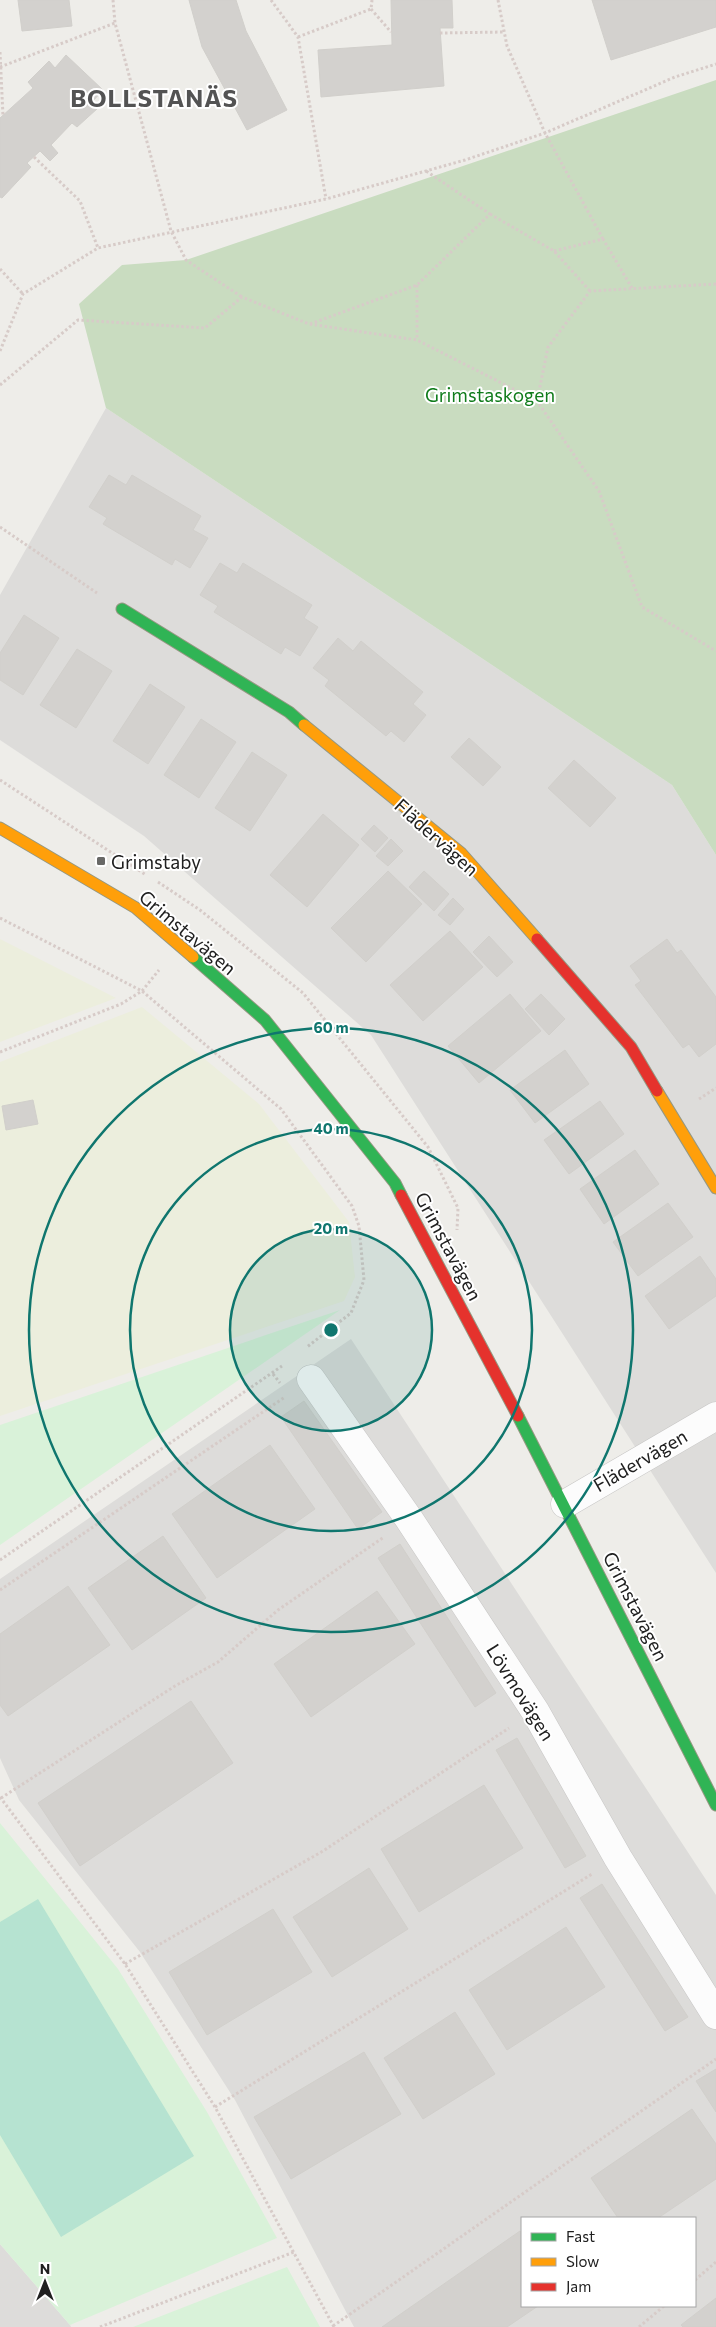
<svg xmlns="http://www.w3.org/2000/svg" width="716" height="2327" viewBox="0 0 716 2327" font-family="Commissioner,sans-serif">
  <rect width="100%" height="100%" fill="#eeede9"/>
  <path fill="#dddcda" fill-rule="evenodd" d="M106 408 672 785 716 855V1573L371 1035 144 836 0 740V595Z
    M351 1339 716 1895V2327H354L235 2100 140 1952 19 1800 0 1758V1579ZM522 2218H695V2306H522Z
    M0 2244 70 2325 71 2327H0Z"/>
  <path fill="#eceedd" d="M0 939 116 998 0 1042Z
    M142 1007 259 1104 349 1222 355 1277 344 1301 0 1416V1062Z"/>
  <path fill="#c9dcc0" d="M716 80V855L672 785 106 408 79 304 122 265 186 260Z"/>
  <path fill="#d9f2d9" d="M340 1310 0 1545V1425Z
    M0 1823 118 1969 207 2112 277 2238 70 2325 0 2244Z
    M287 2267 320 2327H133Z"/>
  <path fill="#b6e3d1" d="M38 1899 194 2156 61 2237 0 2135V1922Z"/>
  <path fill="#d3d1ce" stroke="#d1cfcb" d="M18 0H69L72 26 22 31Z
    M189 0H236L246 31 287 110 247 130 202 47Z
    M391 0H452L453 28H440L444 86 321 97 318 50 392 45Z
    M592 0H716V27L611 60Z
    M66 55 103 90 92 102 98 108 77 127 72 123 51 145 58 153 50 161 40 151 27 163 31 167 2 198 0 197V118L33 88 28 82 49 61 55 68Z
    M109 475 126 485 132 475 201 516 193 530 208 538 190 568 175 559 172 565 103 524 107 518 89 507Z
    M220 563 237 573 243 563 312 605 304 618 318 627 300 656 285 647 281 654 214 612 218 606 200 595Z
    M24 615 59 638 23 695 0 680V653Z
    M338 638 353 651 361 641 423 692 413 704 426 715 404 742 391 731 386 736 325 686 329 680 313 668Z
    M77 649 112 671 76 728 40 705Z
    M150 684 185 707 148 764 113 741Z
    M201 719 236 742 199 798 164 775Z
    M469 738 501 767 483 786 451 757Z
    M252 752 287 775 250 831 215 808Z
    M574 760 616 798 590 827 548 788Z
    M323 814 359 845 307 907 270 875Z
    M374 825 388 838 375 852 361 839Z
    M391 839 403 851 388 866 376 856Z
    M388 871 422 904 366 962 331 928Z
    M424 871 449 894 434 911 409 887Z
    M453 898 464 909 450 925 438 915Z
    M450 931 483 967 423 1021 390 985Z
    M489 936 513 962 497 977 473 952Z
    M667 939 677 953 681 950 716 997V1044L699 1057 689 1044 683 1048 635 985 641 981 630 966Z
    M510 994 541 1031 479 1083 448 1046Z
    M541 994 565 1019 549 1035 525 1009Z
    M565 1050 589 1084 535 1123 510 1090Z
    M33 1100 38 1124 6 1130 2 1106Z
    M600 1101 624 1134 569 1174 544 1140Z
    M635 1150 659 1184 604 1224 580 1189Z
    M668 1203 693 1237 638 1276 613 1242Z
    M700 1256 716 1279V1296L669 1329 645 1296Z
    M304 1401 382 1512 358 1529 281 1417Z
    M270 1445 315 1509 217 1578 172 1514Z
    M163 1536 206 1598 132 1650 88 1588Z
    M400 1544 496 1693 475 1707 378 1558Z
    M68 1586 110 1645 8 1716 0 1705V1634Z
    M377 1591 415 1644 311 1717 274 1664Z
    M191 1701 233 1763 80 1866 38 1803Z
    M517 1738 586 1856 565 1868 496 1750Z
    M484 1785 523 1848 419 1912 381 1849Z
    M369 1868 408 1929 332 1977 293 1917Z
    M602 1884 688 2017 665 2031 580 1898Z
    M273 1909 312 1972 207 2035 169 1972Z
    M566 1927 605 1987 507 2050 469 1990Z
    M455 2012 495 2074 423 2119 384 2058Z
    M364 2052 401 2114 291 2179 254 2117Z
    M716 2069V2112L696 2081Z
    M692 2109 716 2144V2179L658 2218H618L591 2178Z
    M520 2231 522 2235V2306H538L507 2327H382Z
    M716 2298V2327H683L681 2325Z"/>
  <g fill="none" stroke-linecap="round" stroke-linejoin="round">
    <g stroke="#c7c6c5" stroke-width="29">
      <path id="street" d="M311 1379 409 1519 535 1711 618 1858 716 2015
        M565 1504 716 1416"/>
    </g>
    <g stroke="#959882" stroke-width="13">
      <path id="fast" d="M122 609 289 712 304 725
        M193 957 265 1020 395 1183 401 1195
        M518 1416 716 1805"/>
    </g>
    <g stroke="#959882" stroke-width="13">
      <path id="slow" d="M304 725 461 853 537 939
        M0 828 136 908 193 957
        M657 1091 716 1188"/>
    </g>
    <g stroke="#959882" stroke-width="13">
      <path id="jam" d="M537 939 631 1047 657 1091
        M401 1195 518 1416"/>
    </g>
    <path stroke="#d7cbc8" stroke-width="3" stroke-dasharray="2.5 2.5" stroke-linecap="butt" d="M113 0 115 23 171 231 186 260 242 297
      M271 0 298 37 326 199
      M498 0 507 46 545 133 603 239
      M371 9 391 32
      M440 33 504 32
      M298 37 371 9 372 0
      M0 52 3 116
      M0 67 115 23
      M34 157 80 201 98 248
      M490 214 554 251 590 291
      M554 251 603 239 632 288
      M0 269 23 294
      M716 284 590 291 548 347 537 401 599 491 642 607 716 651
      M417 285V340
      M310 324 417 285 490 214 426 171
      M0 351 23 294 98 248 326 199 465 160 545 133 675 77 716 64
      M0 385 78 320 205 328 242 297 309 324 417 340 537 401
      M0 527 97 593
      M0 780 146 875
      M158 882 200 910 303 993 428 1147 458 1208 457 1230
      M0 918 142 991 281 1109 352 1206 359 1226 364 1280 351 1313 307 1347
      M0 1052 121 1004 142 991 159 970
      M699 1099 716 1088
      M273 1374 280 1383
      M0 1560 282 1366
      M0 1590 285 1397
      M0 1797 125 1964 215 2107 334 2327
      M1 1798 175 1686 218 1662 278 1610 384 1537
      M125 1964 323 1851 509 1728
      M215 2107 592 1874
      M695 2280 716 2262
      M333 2326 716 2059
      M100 2327 294 2252
      M639 2327 664 2306"/>
    <use href="#street" stroke="#fcfcfc" stroke-width="28"/>
    <use href="#fast" stroke="#30b455" stroke-width="11"/>
    <use href="#slow" stroke="#ff9f0a" stroke-width="11"/>
    <use href="#jam" stroke="#e5322d" stroke-width="11"/>
  </g>
  <circle cx="331" cy="1330" r="101" fill="#0f766e" fill-opacity=".12"/>
  <g fill="none" stroke="#0f766e" stroke-width="2.5">
    <circle cx="331" cy="1330" r="101"/>
    <circle cx="331" cy="1330" r="201"/>
    <circle cx="331" cy="1330" r="302"/>
  </g>
  <rect fill="#686866" stroke="#fff" stroke-width="2" x="96" y="856" width="10" height="10" rx="2.5"/>
  <g text-anchor="middle" dominant-baseline="central" stroke-width="4" stroke-linejoin="round" paint-order="stroke">
    <g font-size="19" fill="#117c1c" stroke="#fff">
      <text x="490" y="394">Grimstaskogen</text>
    </g>
    <g font-size="19" fill="#202020" stroke="#fff">
      <text transform="translate(437 837) rotate(42)">Flädervägen</text>
      <text transform="translate(188 932) rotate(40)">Grimstavägen</text>
      <text transform="translate(449 1246) rotate(62)">Grimstavägen</text>
      <text transform="translate(640 1460) rotate(-30)">Flädervägen</text>
      <text transform="translate(636 1606) rotate(63)">Grimstavägen</text>
      <text transform="translate(521 1692) rotate(58)">Lövmovägen</text>
    </g>
    <g font-size="19" fill="#202020" stroke="#fff" text-anchor="start">
      <text x="111" y="861">Grimstaby</text>
    </g>
    <g font-size="24" font-weight="bold" letter-spacing="1" fill="#535353" stroke="#fff">
      <text x="154" y="97">BOLLSTANÄS</text>
    </g>
  </g>
  <circle cx="331" cy="1330" r="8" fill="#0f766e" stroke="#fff" stroke-width="2.5"/>
  <g font-size="15" text-anchor="middle" font-weight="bold" fill="#0f766e" stroke="#fff" stroke-width="4" stroke-linejoin="round" paint-order="stroke">
    <text x="331" y="1033">60 m</text>
    <text x="331" y="1134">40 m</text>
    <text x="331" y="1234">20 m</text>
  </g>
  <rect x="521" y="2217" width="175" height="90" fill="#ffffff" stroke="#a6a6a6"/>
  <rect x="531" y="2233" width="25" height="8" fill="#30b455" stroke="#a6a6a6"/>
  <text x="566" y="2242" font-size="15" fill="#202020">Fast</text>
  <rect x="531" y="2258" width="25" height="8" fill="#ff9f0a" stroke="#a6a6a6"/>
  <text x="566" y="2267" font-size="15" fill="#202020">Slow</text>
  <rect x="531" y="2283" width="25" height="8" fill="#e5322d" stroke="#a6a6a6"/>
  <text x="566" y="2292" font-size="15" fill="#202020">Jam</text>
  <g transform="translate(45 2282)" stroke="#ffffff" stroke-width="4" paint-order="stroke">
  <path d="M0-4L9 19L0 12L-9 19Z" fill="#202020"/>
  <text y="-8" font-size="14" font-weight="bold" text-anchor="middle" fill="#202020">N</text>
  </g>
</svg>
